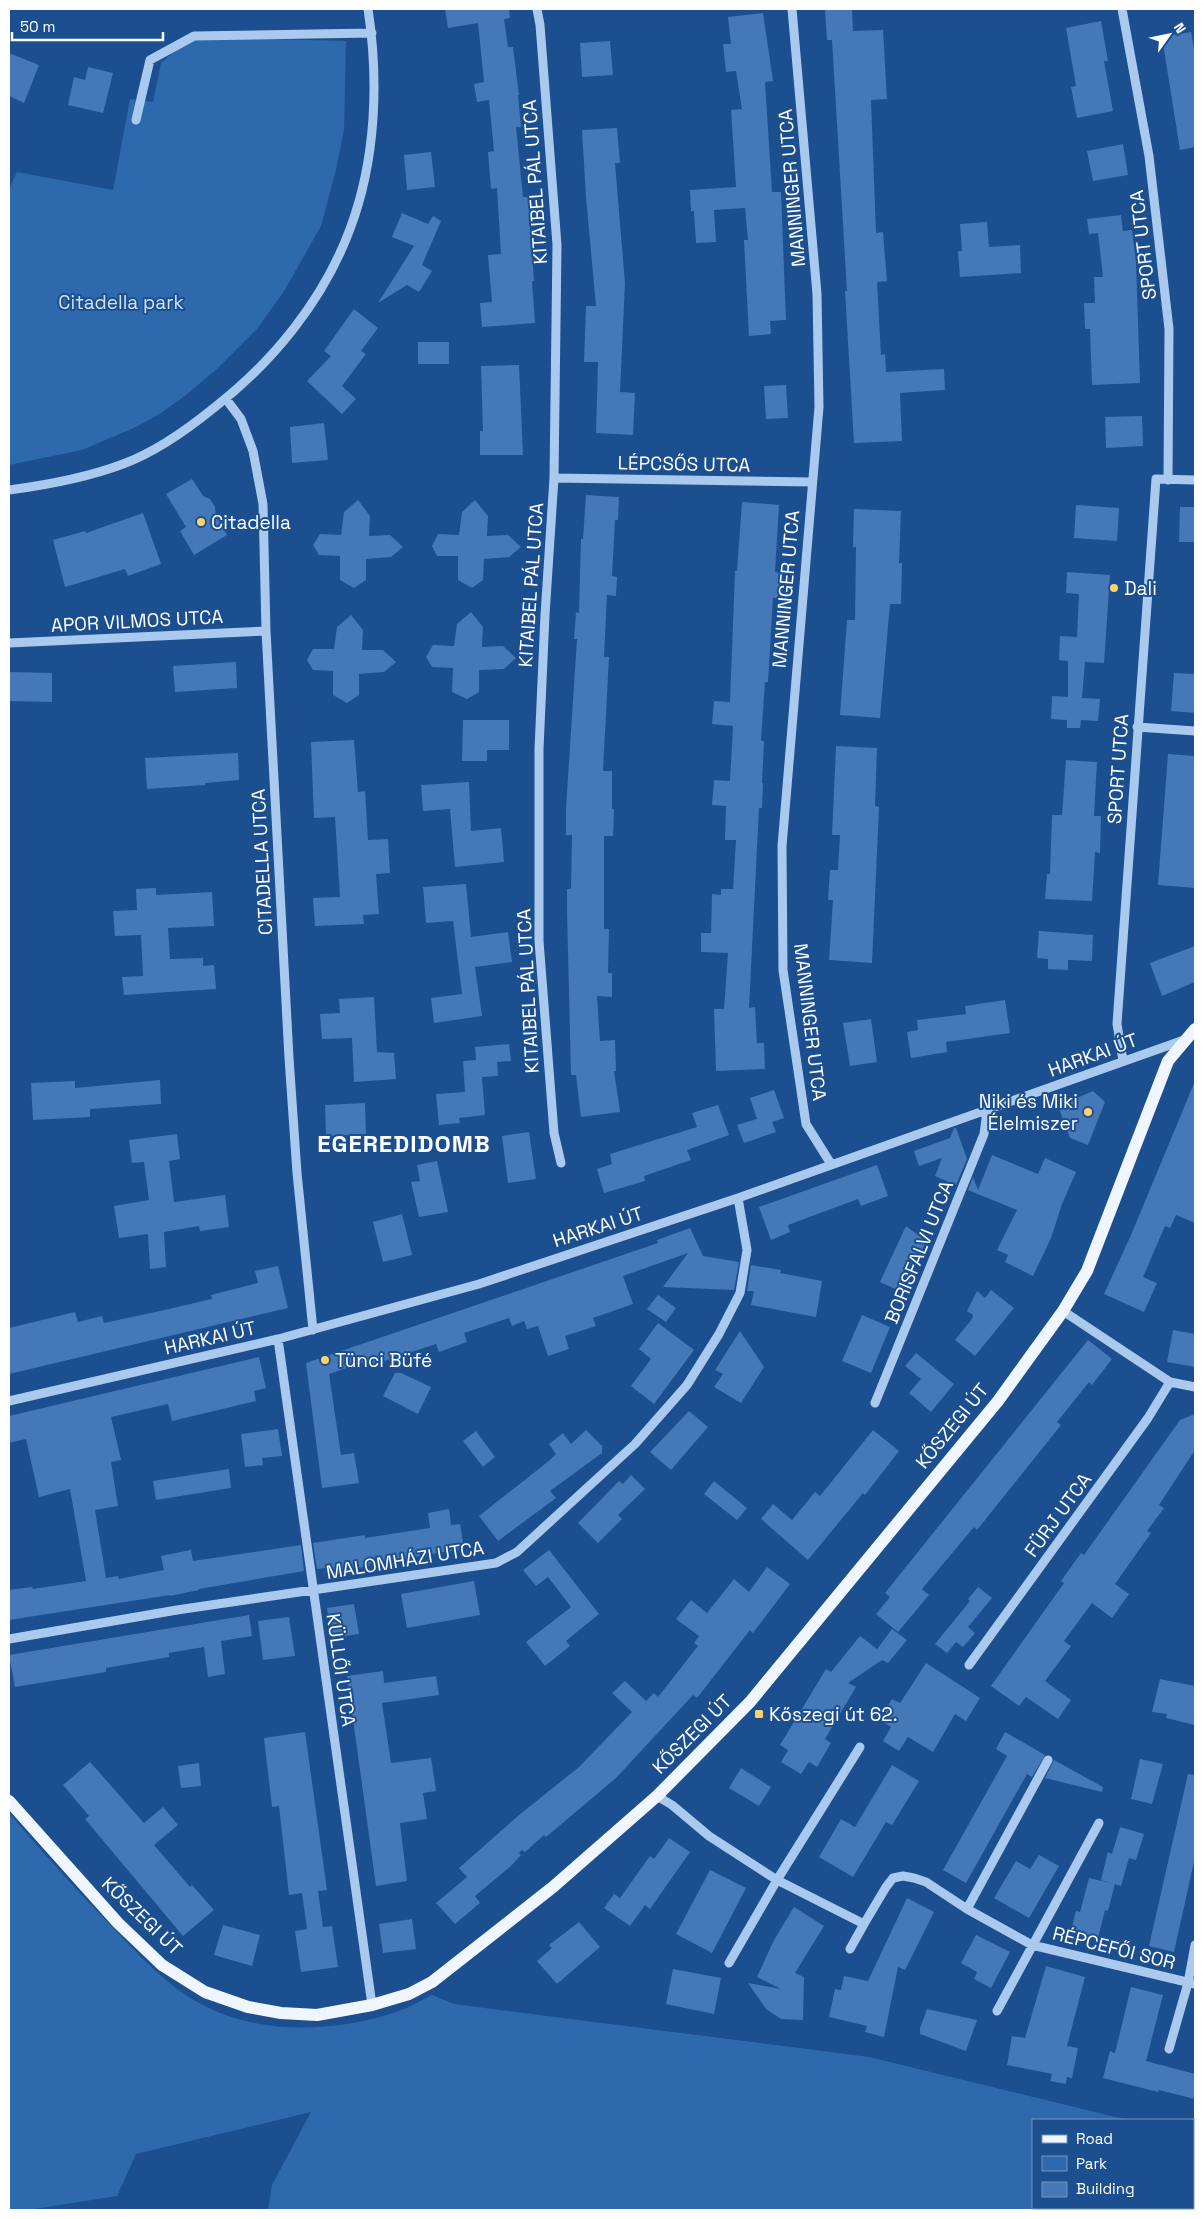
<svg xmlns="http://www.w3.org/2000/svg" width="1204" height="2219" viewBox="0 0 1204 2219" font-family="'Space Grotesk',sans-serif">
  <rect width="100%" height="100%" fill="#1b4f8f"/>
  <path fill="#2e69ad" d="M197 37 346 41 344 130 336 170 321 226 283 293 256 330 218 368 186 395 161 413 136 427 82 450 9 465V189L17 172 113 190 130 99 153 102 161 63 178 48Z
    M9 1813C44 1854 79 1893 116 1931 138 1954 160 1978 186 1995 245 2035 324 2034 390 2014 405 2010 418 2002 432 1995L454 2004 869 2057 1128 2120H1033V2208H1193V2136L1195 2137V2210H268L272 2185 311 2112 136 2154 117 2196 28 2210H9Z"/>
  <path fill="#4478b7" d="M445 9H509L510 18 504 19 508 47H513L519 95H518L521 127H516L523 197H528L534 281H532L535 323 482 327 480 303 492 302 488 255 501 254 497 188 491 189 488 152 494 151 489 100 477 102 474 84 484 82 478 23 448 28Z
    M825 9H852L853 31 883 30 887 99 871 100 876 233 883 232 887 281 877 282 881 355 885 354 886 372 944 369 945 390 900 393 902 441 854 443 845 291H847L832 40H827Z
    M763 13 773 81 765 82 772 192H781L786 320 770 321 771 334 749 336 744 240H748L745 208 714 210 716 242 696 243 694 211H691L690 190 736 187 731 110 742 109 736 71 726 72 723 44H731L728 17Z
    M1101 21 1108 61H1104L1113 111 1077 118 1071 87 1076 86 1066 28Z
    M1191 32 1195 54V147L1180 150 1162 37Z
    M610 41 613 75 582 77 580 43Z
    M9 53 39 65 24 103 9 96Z
    M88 67 113 73 103 113 68 105 74 77 85 80Z
    M617 128 620 163H615L625 283 620 392 635 393 633 435 596 433 598 362H584L586 306H596L586 197 582 130Z
    M1123 144 1128 175 1093 181 1087 151Z
    M431 152 435 187 407 190 404 155Z
    M402 213 428 224 433 216 441 221 422 265 432 271 419 292 407 285 378 303 414 246 392 237Z
    M1121 215 1123 231 1132 230 1136 262 1140 383 1092 385 1090 329H1085L1084 303H1095L1094 277H1103L1098 233 1089 234 1087 219Z
    M987 222 989 247 1020 245 1021 273 960 277 958 251H962L960 224Z
    M354 309 378 328 361 351 366 354 342 386 356 399 342 414 307 381 331 356 324 351Z
    M418 342H449V364H418Z
    M519 365 523 455H480V431H483L481 366Z
    M786 385 788 418 766 419 764 386Z
    M1142 416 1143 446 1106 448 1105 417Z
    M324 423 328 460 292 463 290 427Z
    M192 479 203 496 210 499 215 507 216 516 227 535 194 555 180 531 186 527 166 494Z
    M586 495 619 497 618 520H615L612 576 617 577 616 596 607 595 604 657H609L603 771H612V809H614L613 836H604V929H609L608 973H612V997L597 996 600 1041 615 1040 616 1071H614L620 1112 581 1117 576 1075H571L567 911V889H571L572 835H566V808L577 639H574L576 612 579 613 581 539H583Z
    M358 500 370 516 369 536 390 535 403 547 391 557 366 559V580L354 588 340 580V556L319 555 313 545 320 534 341 535 344 512Z
    M475 500 488 516 487 536 508 535 521 547 509 557 484 559 483 580 472 588 458 580V556H437L432 546 438 534 459 535 462 512Z
    M742 502 779 505 775 572 781 573 780 598H773L768 682H765L761 741H764L762 783H763L762 808H759L749 1008 755 1007 757 1043H764L765 1069 716 1071 714 1009H724L728 953 701 952V933H711L712 894 721 895V889H733L736 840H725L726 806 712 805 714 780 730 781 733 726 712 724 714 701 730 702 735 571H737Z
    M1076 505 1119 508 1117 541 1074 538Z
    M1180 507H1195V542H1179Z
    M854 509 901 511 899 563H902L901 604H890L880 718 840 715 847 620H855L856 547H853Z
    M143 513 161 564 128 576 125 569 65 587 53 540 85 531 86 533Z
    M1067 572 1110 575 1104 663 1085 662 1082 698 1100 699 1098 721 1081 720 1080 728H1067V720L1051 719 1052 696 1068 697V661L1059 660 1060 636 1077 637 1079 594 1066 593Z
    M471 612 483 627 482 647 503 646 516 658 504 669 479 670V692L467 699 452 692 453 668 432 667 426 657 433 645 454 646 457 624Z
    M351 615 363 630 362 650H383L396 662 384 672 359 674V695L347 703 333 695V671L313 670 307 660 313 649H334L337 627Z
    M236 662 237 688 175 692 173 666Z
    M9 672 52 673V702L9 701Z
    M1174 673 1195 674V713L1171 711Z
    M463 720H509V750H487V761H462Z
    M354 740 358 792 365 791 368 840 388 839 390 873 376 874 379 914 363 915 364 924 315 926 313 898 340 897 335 817 314 818 311 742Z
    M836 746 877 748 875 806 879 807 872 963 829 960 833 900H828L830 870H838L840 835H832Z
    M238 753 239 780 205 783V785L147 789 145 758Z
    M1168 754 1195 756V888L1158 885Z
    M1066 760 1097 762 1094 816H1101L1100 853 1095 852 1092 901 1045 899 1047 874H1050L1052 815H1062Z
    M469 782 471 831 501 828 504 862 455 867 450 809 423 811 421 785Z
    M466 884 471 937 508 932 512 962 475 967 482 1016 434 1023 431 998 462 994 453 921 426 923 423 887Z
    M156 888V895L212 892 214 926 168 928 170 959 203 958V966L214 965 216 989 124 995 122 977 143 976 141 935 115 936 113 911 137 910 136 889Z
    M1039 931 1093 935 1092 961 1068 960V970L1048 969V959L1037 958Z
    M1195 946V982L1162 996 1150 963Z
    M374 997 377 1052 394 1053 396 1079 354 1082 352 1038 322 1039 320 1014 340 1013 339 999Z
    M1005 1000 1010 1033 946 1042 947 1052 911 1058 907 1032 918 1030 917 1020 966 1014 965 1006Z
    M871 1019 877 1062 850 1066 843 1023Z
    M509 1044 511 1061 497 1062 498 1076 482 1077 485 1115 459 1118 460 1123 439 1125 436 1094 465 1092 463 1061 476 1060 475 1047Z
    M160 1080 161 1104 90 1109V1117L33 1120 31 1083 75 1081V1088Z
    M1195 1081V1223L1176 1215 1170 1228 1165 1226 1143 1277 1157 1283 1144 1312 1104 1294 1131 1235Z
    M774 1090 784 1118 772 1122 776 1132 744 1143 737 1125 757 1119 750 1098Z
    M1093 1091 1105 1102 1088 1145 1070 1138 1058 1106Z
    M365 1103 366 1134 326 1136 325 1105Z
    M718 1105 729 1135 687 1150 691 1160 644 1176 645 1181 604 1193 597 1169 612 1164 610 1154 697 1127 692 1113Z
    M954 1128H956L967 1159 956 1185 935 1176 942 1158 919 1166 914 1151 950 1138Z
    M529 1132 536 1179 508 1183 502 1136Z
    M177 1134 180 1159 169 1161 174 1202 225 1195 229 1227 200 1231 199 1226 164 1232 166 1267 150 1269 148 1234 119 1238 114 1206 149 1200 144 1162 132 1163 129 1140Z
    M992 1155 1038 1174 1045 1158 1076 1172 1062 1204 1051 1238 1033 1276 1005 1262 1008 1255 997 1250 1017 1210 968 1190 973 1177 978 1190Z
    M437 1161 448 1212 419 1217 411 1182 420 1181 417 1165Z
    M877 1165 888 1196 861 1206 858 1199 788 1225 790 1232 771 1240 759 1207Z
    M402 1214 412 1255 383 1262 373 1222Z
    M906 1226 926 1241 904 1293 880 1282Z
    M690 1228 703 1256 739 1262 734 1290 663 1287 688 1253 623 1276 633 1304 593 1318 596 1326 565 1336 569 1349 548 1356 538 1326 527 1329 524 1321 512 1326 509 1318 464 1333 467 1342 439 1352 436 1344 369 1366 367 1361 329 1374 341 1455 354 1453 359 1483 322 1488 306 1363 658 1243 657 1240Z
    M751 1265 781 1270 780 1273 822 1281 816 1317 751 1305 754 1291H747Z
    M278 1266 288 1308 9 1374V1328L75 1312 78 1322 102 1316 104 1323 160 1311 212 1299 211 1295 258 1283 255 1271Z
    M991 1290 1014 1308 975 1356 955 1340 972 1319 973 1315 967 1311 977 1291 985 1298Z
    M658 1295 676 1308 666 1322 647 1309Z
    M862 1315 890 1327 871 1373 842 1361Z
    M658 1323 694 1350 654 1404 631 1386 651 1359 639 1349Z
    M1173 1330 1195 1334V1367L1167 1362Z
    M740 1331 764 1367 741 1403 714 1387 723 1374 715 1370Z
    M1088 1340 1112 1359 1092 1385 1089 1382 1057 1422 1061 1425 977 1530 974 1527 922 1589 929 1595 898 1632 876 1614 890 1597 885 1593Z
    M916 1353 954 1384 931 1412 909 1393 921 1379 905 1366Z
    M259 1357 266 1388 254 1391 256 1401 172 1421 168 1404 111 1417 121 1460 111 1462 118 1506 95 1510 106 1578 118 1576 119 1579 164 1570 161 1556 191 1550 193 1561 301 1545 304 1571 199 1589V1590L170 1596V1595L9 1620V1590L32 1587 33 1589 86 1581 70 1489 39 1497 26 1439 9 1443V1416Z
    M395 1373H401L431 1387 418 1414 383 1396Z
    M689 1411 708 1427 671 1470 650 1452Z
    M1195 1414V1450L1159 1505 1164 1508 1147 1531 1151 1533 1115 1584 1129 1594 1112 1618 1092 1603 1064 1641 1071 1646 1045 1681 1071 1700 1058 1719 1026 1697 1019 1706 991 1686 1064 1583 1061 1581 1081 1553 1084 1555 1180 1420Z
    M278 1429 282 1456 262 1458 263 1465 245 1467 241 1434Z
    M586 1430 602 1446V1453L550 1491 556 1498 498 1541 479 1516 550 1460 556 1454 549 1444 563 1433 571 1444Z
    M873 1430 899 1451 865 1495 863 1493 808 1560 761 1519 773 1504 792 1520 815 1492 820 1496Z
    M476 1431 495 1457 483 1467 463 1441Z
    M229 1469 231 1488 156 1500 153 1481Z
    M631 1475 645 1489 618 1515 622 1519 598 1543 578 1523 619 1481 623 1484Z
    M714 1481 747 1508 737 1520 704 1494Z
    M449 1509 451 1525 460 1524 464 1549 369 1564 370 1566 326 1573 325 1568 317 1569 313 1543 365 1535V1538L430 1528 428 1513Z
    M549 1550 599 1614 566 1641 570 1646 545 1666 526 1642 571 1607 548 1577 536 1586 523 1570Z
    M767 1567 790 1584 753 1633 750 1630 697 1698 693 1695 616 1778 546 1837 544 1835 525 1852 522 1850 519 1853 521 1855 511 1866 475 1896 480 1903 455 1924 436 1903 467 1877 459 1868 519 1815 579 1767 632 1712 612 1693 625 1681 646 1701 654 1693 658 1697 698 1646 694 1643 699 1636 676 1619 691 1600 707 1613 734 1579 749 1592Z
    M474 1581 480 1615 407 1628 401 1594Z
    M978 1587 992 1598 968 1627 975 1633 963 1647 956 1642 947 1653 935 1644 970 1601 968 1599Z
    M354 1604 359 1634 331 1638 327 1608Z
    M249 1615 252 1636 221 1641 225 1674 208 1677 204 1647 169 1653V1657L106 1668V1672L15 1687 9 1655Z
    M289 1617 295 1656 263 1660 258 1621Z
    M892 1629 907 1640 888 1663 882 1660 848 1683 856 1687 825 1739 831 1743 817 1767 809 1762 801 1774 781 1762 788 1750 780 1745 826 1669 831 1672 860 1636 877 1649Z
    M926 1663 980 1698 966 1721 955 1714 933 1752 908 1737 899 1751 883 1741 891 1727 880 1720 892 1699 900 1703Z
    M383 1671 384 1683 436 1676 439 1695 382 1703 391 1763 431 1758 436 1791 423 1793 427 1819 400 1823 407 1881 376 1886 347 1676Z
    M1160 1679 1195 1686V1725L1166 1718 1167 1714 1152 1712Z
    M305 1732 327 1890 318 1891 323 1927 332 1926 338 1967 301 1972 295 1931 307 1929 302 1893 289 1895 279 1806 272 1807 264 1738Z
    M1005 1732 1045 1755 1032 1777 1027 1774 966 1883 943 1870 1007 1756 996 1749Z
    M1140 1759 1163 1764 1152 1804 1131 1799Z
    M1054 1760 1103 1787 1102 1792 1045 1778Z
    M90 1762 144 1823 163 1807 178 1825 154 1845 190 1887 192 1885 214 1910 183 1936 85 1819 89 1816 63 1785Z
    M199 1763 201 1786 181 1788 178 1766Z
    M892 1765 919 1781 892 1825 886 1822 853 1877 819 1857 841 1819 855 1827Z
    M741 1768 771 1787 759 1806 729 1788Z
    M1188 1774 1195 1775V1857L1174 1952 1149 1946Z
    M1120 1827 1144 1834 1136 1860 1129 1858 1121 1886 1115 1884 1108 1911 1105 1910 1098 1938 1071 1931 1076 1911 1080 1912 1089 1878 1110 1883 1101 1880 1108 1852 1112 1854Z
    M669 1838 690 1852 650 1909 645 1905 630 1926 604 1908 614 1894 620 1898 650 1856 654 1859Z
    M1039 1855 1059 1866 1029 1918 994 1898 1016 1861 1030 1869Z
    M710 1870 746 1888 712 1953 676 1934Z
    M907 1898 934 1912 905 1970 898 1967 884 2037 865 2032 867 2026 829 2017 835 1989 841 1990 844 1976 868 1981Z
    M794 1907 824 1926 795 1973 804 1977 803 2020 781 2019 766 2009 748 1983 781 1989 757 1977 774 1940Z
    M412 1919 416 1949 383 1953 379 1924Z
    M579 1922 600 1947 557 1984 537 1961 552 1948 549 1945Z
    M223 1925 260 1935 252 1966 214 1955Z
    M976 1935 1010 1952 991 1988 974 1979 977 1972 961 1963Z
    M1046 1966 1085 1977 1067 2046 1078 2048 1072 2078 1067 2077 1066 2084 1050 2081 1052 2074 1007 2065 1012 2036 1025 2038Z
    M673 1969 721 1978 714 2014 666 2004Z
    M1131 1987 1163 1995 1146 2061 1195 2074V2099L1159 2090 1158 2092 1103 2078 1110 2051 1115 2053Z
    M927 2009 977 2020 966 2051 920 2034V2028Z"/>
  <g fill="none" stroke-linecap="round" stroke-linejoin="round">
    <path stroke="#a9c9ee" stroke-width="9" d="M537 9 540 25 557 245 554 478 545 615 539 749V941L554 1133 561 1163
      M792 9 817 294 819 407 782 846 783 970 806 1124 831 1164
      M1122 9 1149 156 1169 329 1168 480
      M136 120 150 60 194 36 372 33
      M226 399 241 419 253 451 263 504 266 631 289 1058 297 1173 313 1330
      M554 478 812 482
      M9 490C47 485 86 478 123 464 156 452 188 429 215 407 274 361 324 299 350 229 376 160 379 81 368 9
      M9 643 266 631
      M1137 727 1195 731
      M1123 1061 1117 1024 1156 479 1195 480
      M1063 1311 1170 1382 1195 1387
      M278 1339 372 2005
      M9 1401 278 1339 479 1284 738 1198 1184 1040
      M875 1403 984 1134 987 1111
      M9 1639 177 1610 496 1563 517 1552 635 1444 687 1385 719 1334 740 1293 747 1250 738 1198
      M969 1665 1148 1418 1170 1382
      M657 1796 672 1805 709 1836 777 1880 864 1924 886 1887 893 1878 903 1876 914 1878 926 1882 967 1909 1032 1945 1195 1984
      M967 1909 1048 1760
      M850 1949 864 1924
      M729 1963 777 1880 860 1747
      M997 2011 1099 1823
      M1169 2049 1188 1983 1195 1945"/>
    <path stroke="#f0f6ff" stroke-width="12" d="M9 1801 118 1923 162 1965 205 1992 248 2007 281 2013 317 2015 372 2005 409 1994 432 1982 553 1887 657 1796 750 1702 998 1401 1063 1311 1087 1271 1168 1061 1195 1029"/>
  </g>
  <g fill="#ffd166" stroke="#1b4f8f" stroke-width="2">
    <circle cx="201" cy="522" r="5"/>
    <circle cx="1114" cy="588" r="5"/>
    <circle cx="1088" cy="1112" r="5"/>
    <circle cx="325" cy="1360" r="5"/>
    <rect x="754" y="1709" width="10" height="10" rx="2.5"/>
  </g>
  <g text-anchor="middle" dominant-baseline="central" stroke-width="4" stroke-linejoin="round" paint-order="stroke">
    <g font-size="19" fill="#fff" stroke="#1b4f8f">
      <text transform="translate(535 182) rotate(-94)">KITAIBEL PÁL UTCA</text>
      <text transform="translate(792 188) rotate(-95)">MANNINGER UTCA</text>
      <text transform="translate(1143 245) rotate(-97)">SPORT UTCA</text>
      <text transform="translate(684 464) rotate(1)">LÉPCSŐS UTCA</text>
      <text transform="translate(531 585) rotate(-86)">KITAIBEL PÁL UTCA</text>
      <text transform="translate(786 589) rotate(-85)">MANNINGER UTCA</text>
      <text transform="translate(137 621) rotate(-3)">APOR VILMOS UTCA</text>
      <text transform="translate(1118 769) rotate(-86)">SPORT UTCA</text>
      <text transform="translate(262 862) rotate(-93)">CITADELLA UTCA</text>
      <text transform="translate(528 991) rotate(-93)">KITAIBEL PÁL UTCA</text>
      <text transform="translate(810 1022) rotate(83)">MANNINGER UTCA</text>
      <text transform="translate(1093 1055) rotate(-20)">HARKAI ÚT</text>
      <text transform="translate(598 1227) rotate(-18)">HARKAI ÚT</text>
      <text transform="translate(919 1252) rotate(-68)">BORISFALVI UTCA</text>
      <text transform="translate(210 1338) rotate(-13)">HARKAI ÚT</text>
      <text transform="translate(952 1426) rotate(-51)">KŐSZEGI ÚT</text>
      <text transform="translate(1058 1515) rotate(-54)">FÜRJ UTCA</text>
      <text transform="translate(405 1560) rotate(-9)">MALOMHÁZI UTCA</text>
      <text transform="translate(341 1670) rotate(82)">KÜLLŐI UTCA</text>
      <text transform="translate(692 1734) rotate(-45)">KŐSZEGI ÚT</text>
      <text transform="translate(142 1916) rotate(44)">KŐSZEGI ÚT</text>
      <text transform="translate(1114 1948) rotate(14)">RÉPCEFŐI SOR</text>
    </g>
    <g font-size="19" fill="#cfe3fa" stroke="#1b4f8f">
      <text x="121" y="302">Citadella park</text>
    </g>
    <g font-size="19" fill="#fff" stroke="#1b4f8f" text-anchor="start">
      <text x="211" y="522">Citadella</text>
      <text x="1124" y="588">Dali</text>
      <text x="1078" y="1101" text-anchor="end">Niki és Miki<tspan x="1078" dy="22">Élelmiszer</tspan></text>
      <text x="335" y="1360">Tünci Büfé</text>
      <text x="769" y="1714">Kőszegi út 62.</text>
    </g>
    <g font-size="24" font-weight="bold" letter-spacing="1" fill="#fff" stroke="#1b4f8f">
      <text x="404" y="1143">EGEREDIDOMB</text>
    </g>
  </g>
  <rect width="1204" height="2219" fill="none" stroke="#ffffff" stroke-width="20"/>
  <rect x="1032" y="2119" width="162" height="90" fill="#1b4f8f" stroke="#7695bc"/>
  <rect x="1042" y="2135" width="25" height="8" fill="#f0f6ff" stroke="#7695bc"/>
  <text x="1076" y="2144" font-size="15" fill="#ffffff">Road</text>
  <rect x="1042" y="2156" width="25" height="15" fill="#2e69ad" stroke="#7695bc"/>
  <text x="1076" y="2169" font-size="15" fill="#ffffff">Park</text>
  <rect x="1042" y="2182" width="25" height="15" fill="#4478b7" stroke="#7695bc"/>
  <text x="1076" y="2194" font-size="15" fill="#ffffff">Building</text>
  <g transform="translate(1169 35) rotate(57)" stroke="#1b4f8f" stroke-width="4" paint-order="stroke">
  <path d="M0-4L9 19L0 12L-9 19Z" fill="#ffffff"/>
  <text y="-8" font-size="14" font-weight="bold" text-anchor="middle" fill="#ffffff">N</text>
  </g>
  <path d="M12 32v8h151v-8" fill="none" stroke="#ffffff" stroke-width="2.5"/>
  <text x="20" y="32" font-size="15" fill="#ffffff" stroke="#1b4f8f" stroke-width="4" paint-order="stroke">50 m</text>
</svg>
